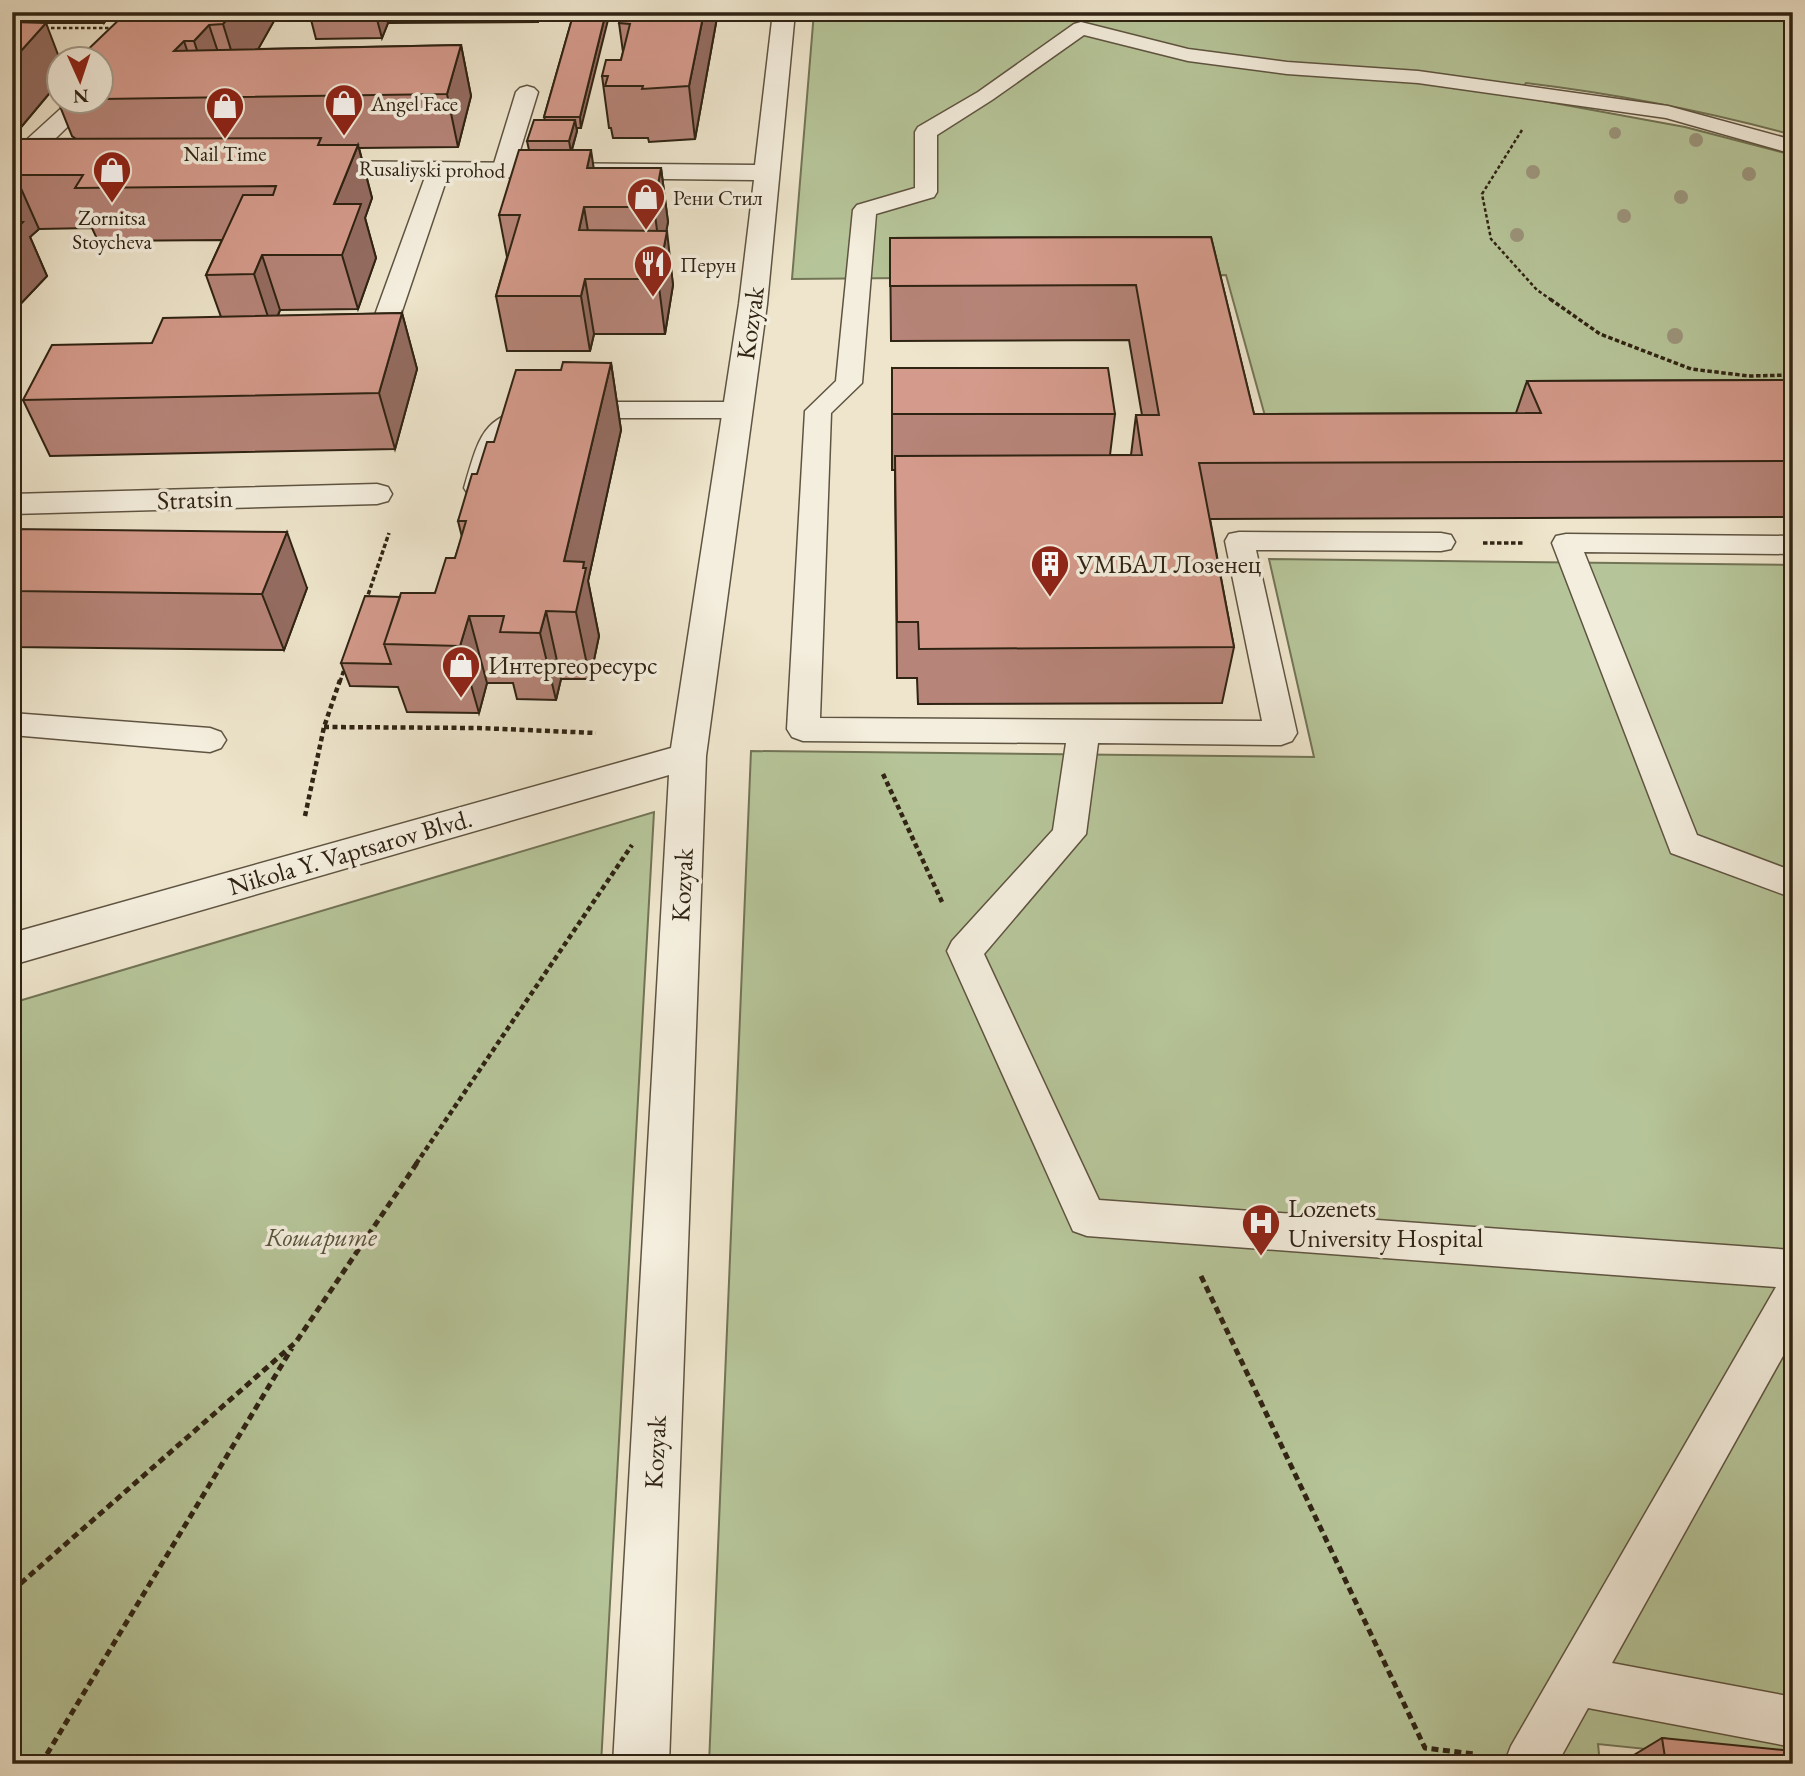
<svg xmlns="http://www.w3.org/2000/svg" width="1805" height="1776" viewBox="0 0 1805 1776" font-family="'EB Garamond',serif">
  <rect width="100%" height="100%" fill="#eee5cc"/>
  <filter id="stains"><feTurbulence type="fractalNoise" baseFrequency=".00286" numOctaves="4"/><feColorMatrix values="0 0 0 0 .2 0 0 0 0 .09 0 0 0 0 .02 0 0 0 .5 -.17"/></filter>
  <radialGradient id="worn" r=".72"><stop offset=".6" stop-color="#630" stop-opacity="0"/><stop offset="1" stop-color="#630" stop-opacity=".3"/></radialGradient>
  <path fill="#b6c599" stroke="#727456" stroke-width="2" d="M814 12H1793V135C1705 111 1617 94 1526 83L1516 96 1685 127 1793 155V424L1275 452 1226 275 792 279Z
    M1269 559 1793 565V1764L1598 1744 1600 1764H709L751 751 1314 757Z
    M654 812 601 1764H12V1003Z"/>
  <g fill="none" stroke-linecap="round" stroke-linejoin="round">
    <g stroke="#5f5441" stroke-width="3">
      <path id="lane" d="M1081 22 1188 49 1287 62 1418 71 1668 106 1793 140V154L1666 118 1418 83 1287 74 1188 61 1084 35 992 100 937 135V192L934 197 876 214 862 383 831 413 820 718 1262 721 1225 541 1229 534 1239 532 1441 533 1451 535 1455 542 1451 549 1441 551 1256 550 1297 733 1292 741 1281 745 1098 743 1086 834 984 954 1099 1200 1793 1250V1338L1612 1663 1793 1697V1747L1588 1708 1557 1764H1504L1511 1746 1776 1287 1087 1236 1073 1231 947 951 952 941 1053 830 1066 743 803 741 792 737 787 729 805 411 836 381 853 210 857 205 915 188V132L918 127 978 92 1074 24Z
        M527 86 534 88 538 92 514 170 511 175H495L492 170 516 92 520 88Z
        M439 162 447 164 450 169 398 323 394 328 385 331 376 328 372 323 428 169 431 164Z
        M549 402H738L747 404 751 410 747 416 738 418H549C482 434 515 454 488 494L478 497 468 494 464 488C482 425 484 417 549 402Z
        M1566 534 1793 536V554L1584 552 1697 835 1793 871V898L1671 853 1552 543 1556 536Z
        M12 713 210 728 221 732 226 740 221 748 210 752 12 735Z"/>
    </g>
    <g stroke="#5f5441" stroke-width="3">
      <path id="street" d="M773 12H795L767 304 706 756 669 1764H613L669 775 12 965V933L671 748 739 304 754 180 311 175 302 173 299 168 302 163 311 161 755 165Z
        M68 102H93L21 172 12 174V153Z
        M377 484 388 487 392 494 388 501 377 504 12 514V494Z"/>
    </g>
    <path stroke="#2f2313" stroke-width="2.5" stroke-dasharray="3.5 2.5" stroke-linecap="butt" d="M45 28H116
      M1522 130 1482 194 1491 239 1537 290 1553 301"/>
    <path stroke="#2f2313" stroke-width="3.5" stroke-dasharray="4.5 2.5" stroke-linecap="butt" d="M1550 299 1600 334 1691 369 1749 376 1793 375
      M1483 543H1523
      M366 601 389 533
      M340 682 345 666"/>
    <path stroke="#2f2313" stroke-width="4.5" stroke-dasharray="5 3.5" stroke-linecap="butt" d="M324 727 479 728 596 733
      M883 774 942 902
      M305 816 324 727 340 680
      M416 1164 632 845"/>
    <path stroke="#2f2313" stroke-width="5" stroke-dasharray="7 4.5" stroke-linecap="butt" d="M1201 1276 1425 1748 1474 1754
      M12 1591 296 1342 417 1163
      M41 1764 292 1348"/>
    <use href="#lane" fill="#f4eede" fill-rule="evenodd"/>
    <use href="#street" fill="#f4eede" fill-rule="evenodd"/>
  </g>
  <g fill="#9c957c">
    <circle cx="1615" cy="133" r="6"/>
    <circle cx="1696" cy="140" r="7"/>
    <circle cx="1533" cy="172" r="7"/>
    <circle cx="1749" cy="174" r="7"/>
    <circle cx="1681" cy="197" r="7"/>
    <circle cx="1624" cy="216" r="7"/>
    <circle cx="1517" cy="235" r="7"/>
    <circle cx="1675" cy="336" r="8"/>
  </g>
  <path fill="#b68478" stroke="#2f2313" stroke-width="2" d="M12 12H111L104 23H46L60 90V102H102V60L127 12H279L258 49 461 45 471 96 458 147 359 148 372 198 365 218 376 258 358 309 280 310 278 316 402 313 417 369 395 449 50 456 23 400 152 343 221 317 206 275 222 240 98 241 92 228 39 229 30 237 47 276 12 313V139H76L72 136 53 89 12 138Z
    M309 12H540L538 22 388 23 382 38 316 39Z
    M574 12 581 128H577V131L572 150 594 168H661L668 222 666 231 673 285 665 334H594L590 351H507L496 296 507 257 499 215 529 150 527 141 545 120 544 117Z
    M623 12H718L695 139 649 142 648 138H613L611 128H609L602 76 621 60 623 52 619 23Z
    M1211 237 1254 414 1516 413 1527 381 1793 380V517L1210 519 1234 647 1222 703 918 704 917 678H897L895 470H892V368L1115 414 1110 455H1131L1136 415H1142L1129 340 891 341 890 238Z
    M611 363 621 430 588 581 599 636 590 679H561L556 700 517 699 513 683H487L479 713 407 712 398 687 350 686 341 663 400 597 435 593 455 558 462 537 458 521 477 474 494 442 561 370Z
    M12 529 307 588 284 650 12 647Z
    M1662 1738 1793 1764H1619Z"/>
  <path fill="#946c61" stroke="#2f2313" stroke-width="2" d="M100 12H111L104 23Z
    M233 12H279L256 53 239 76 223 24Z
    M375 12H385L388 23 382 38Z
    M536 12H540L538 22Z
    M606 12H610L581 128 580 117Z
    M704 12H718L695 139 689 86Z
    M46 23 60 60V82L51 84 53 89 12 138V61Z
    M209 25 226 76 211 93 194 41Z
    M184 41 201 93 174 51Z
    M461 45 471 96 458 147 447 94Z
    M575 120 577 131 571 152 569 141Z
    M358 145 372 198 365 218 376 258 358 309 342 255 334 204Z
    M591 150 599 204 587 168Z
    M661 168 668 222 661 261 654 207Z
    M15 175 39 229 30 237 47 276 12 313V178Z
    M584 207 593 261 579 230Z
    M667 231 673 285 665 334 658 279Z
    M262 255 280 310 272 329 254 274Z
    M585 279 594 334 590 351 581 296Z
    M402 313 417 369 395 449 379 393Z
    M611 363 621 430 588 581 599 636 590 679 576 612 564 561Z
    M287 532 307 588 284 650 262 594Z
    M546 611 561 679 556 700 540 633Z
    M469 616 487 683 479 713 460 646Z"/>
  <path fill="#d49a8b" stroke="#2f2313" stroke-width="2" d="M127 12H233L223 24 209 25 194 41H184L174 51 461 45 447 94 102 99V60H77Z
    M574 12H606L580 117H544Z
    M623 12H704L689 86 642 89 643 86H605L608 76H602L606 60H621L630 24 619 23Z
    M12 22 46 23 12 61Z
    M60 76V90L51 84Z
    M534 120H575L569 141H527Z
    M321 138 318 145H358L334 204H361L342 255H262L254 274 206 275 243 195H273L276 186 75 188 83 175H15L12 178V139Z
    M519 150H591L587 168H661L654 207H584L579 230 667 231 658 279H585L581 296H496L520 215H499Z
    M12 221 23 222 12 233Z
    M1211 237 1254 414 1541 413 1527 381 1793 380V461L1199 463 1234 647 919 649 918 622H897L895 456 1142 455 1136 415H1159L1136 285 890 286V238Z
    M402 313 379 393 23 400 52 345 152 343 163 318Z
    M563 362 611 363 564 561 584 562 583 568H586L576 612 546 611 540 633 500 632 504 616H469L460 646 384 644 401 593H435L446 558H455L466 521H458L472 474H477L487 442H494L516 370H561Z
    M892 368H1108L1115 414H892Z
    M12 529 287 532 262 594 12 591Z
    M365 596 400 597 384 644 391 664 341 663Z
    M1662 1738 1793 1751V1764H1666Z"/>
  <defs>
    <g id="shop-pin" transform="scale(2.0125)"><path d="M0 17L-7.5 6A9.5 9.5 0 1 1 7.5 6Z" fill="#8f2418" stroke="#f4eede"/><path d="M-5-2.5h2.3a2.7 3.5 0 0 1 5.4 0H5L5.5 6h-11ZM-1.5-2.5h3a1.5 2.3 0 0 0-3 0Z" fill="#fff"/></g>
    <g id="restaurant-pin" transform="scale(2.0125)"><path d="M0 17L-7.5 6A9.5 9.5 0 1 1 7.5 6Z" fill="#8f2418" stroke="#f4eede"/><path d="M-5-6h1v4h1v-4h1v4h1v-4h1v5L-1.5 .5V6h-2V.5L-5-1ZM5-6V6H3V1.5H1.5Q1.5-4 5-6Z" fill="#fff"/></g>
    <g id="building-pin" transform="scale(2.0125)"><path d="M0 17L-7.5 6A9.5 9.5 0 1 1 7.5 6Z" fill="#8f2418" stroke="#f4eede"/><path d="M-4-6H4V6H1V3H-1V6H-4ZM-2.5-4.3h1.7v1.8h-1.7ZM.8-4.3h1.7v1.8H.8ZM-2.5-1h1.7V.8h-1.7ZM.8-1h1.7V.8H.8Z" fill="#fff"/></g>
    <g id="hospital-pin" transform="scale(2.0125)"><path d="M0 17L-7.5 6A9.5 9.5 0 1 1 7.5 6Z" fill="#8f2418" stroke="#f4eede"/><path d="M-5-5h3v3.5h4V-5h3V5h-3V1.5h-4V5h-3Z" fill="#fff"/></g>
  </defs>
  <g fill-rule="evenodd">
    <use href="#shop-pin" x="344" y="103"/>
    <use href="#shop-pin" x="225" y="106"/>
    <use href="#shop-pin" x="112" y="170"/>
    <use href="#shop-pin" x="646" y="197"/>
    <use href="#restaurant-pin" x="653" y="264"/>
    <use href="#building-pin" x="1050" y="564"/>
    <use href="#shop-pin" x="461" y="665"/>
    <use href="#hospital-pin" x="1261" y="1223"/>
  </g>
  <g text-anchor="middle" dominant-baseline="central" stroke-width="7" stroke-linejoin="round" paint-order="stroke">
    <g font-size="21" fill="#2f2313" stroke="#f4eede" text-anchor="start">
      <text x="371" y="103">Angel Face</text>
      <text x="225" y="153" text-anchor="middle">Nail Time</text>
      <text x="673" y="197">Рени Стил</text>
      <text x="112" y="217" text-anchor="middle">Zornitsa<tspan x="112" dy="24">Stoycheva</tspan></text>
      <text x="680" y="264">Перун</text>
    </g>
    <g font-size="21" fill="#2f2313" stroke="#f4eede">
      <text transform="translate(432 169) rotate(1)">Rusaliyski prohod</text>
    </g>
    <g font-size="26" fill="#2f2313" stroke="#f4eede">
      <text transform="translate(750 323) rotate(-82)">Kozyak</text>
      <text transform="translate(195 499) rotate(-2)">Stratsin</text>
      <text transform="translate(350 852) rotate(-16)">Nikola Y. Vaptsarov Blvd.</text>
      <text transform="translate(682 885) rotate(-87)">Kozyak</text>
      <text transform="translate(655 1452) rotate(-87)">Kozyak</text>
    </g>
    <g font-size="26" fill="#2f2313" stroke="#f4eede" text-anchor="start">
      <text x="1077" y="564">УМБАЛ Лозенец</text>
      <text x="488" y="665">Интергеоресурс</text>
      <text x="1288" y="1208">Lozenets<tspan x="1288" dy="30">University Hospital</tspan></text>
    </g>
    <g font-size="26" font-style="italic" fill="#58543b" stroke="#f4eede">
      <text x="321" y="1237">Кошарите</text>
    </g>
  </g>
  <rect width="1805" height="1776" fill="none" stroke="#eee5cc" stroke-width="42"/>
  <rect x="14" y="14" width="1777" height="1748" fill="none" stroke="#2f2313" stroke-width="3.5"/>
  <rect x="21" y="21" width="1763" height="1734" fill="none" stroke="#2f2313" stroke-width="2"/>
  <g transform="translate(80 80) rotate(177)"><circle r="33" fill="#f4eede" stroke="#a59d8d" stroke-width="2"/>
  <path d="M0-5L12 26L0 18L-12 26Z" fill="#8f2418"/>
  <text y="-10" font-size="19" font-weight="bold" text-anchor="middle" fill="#2f2313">N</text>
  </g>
  <rect width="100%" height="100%" filter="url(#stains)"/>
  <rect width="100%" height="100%" fill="url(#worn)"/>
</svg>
